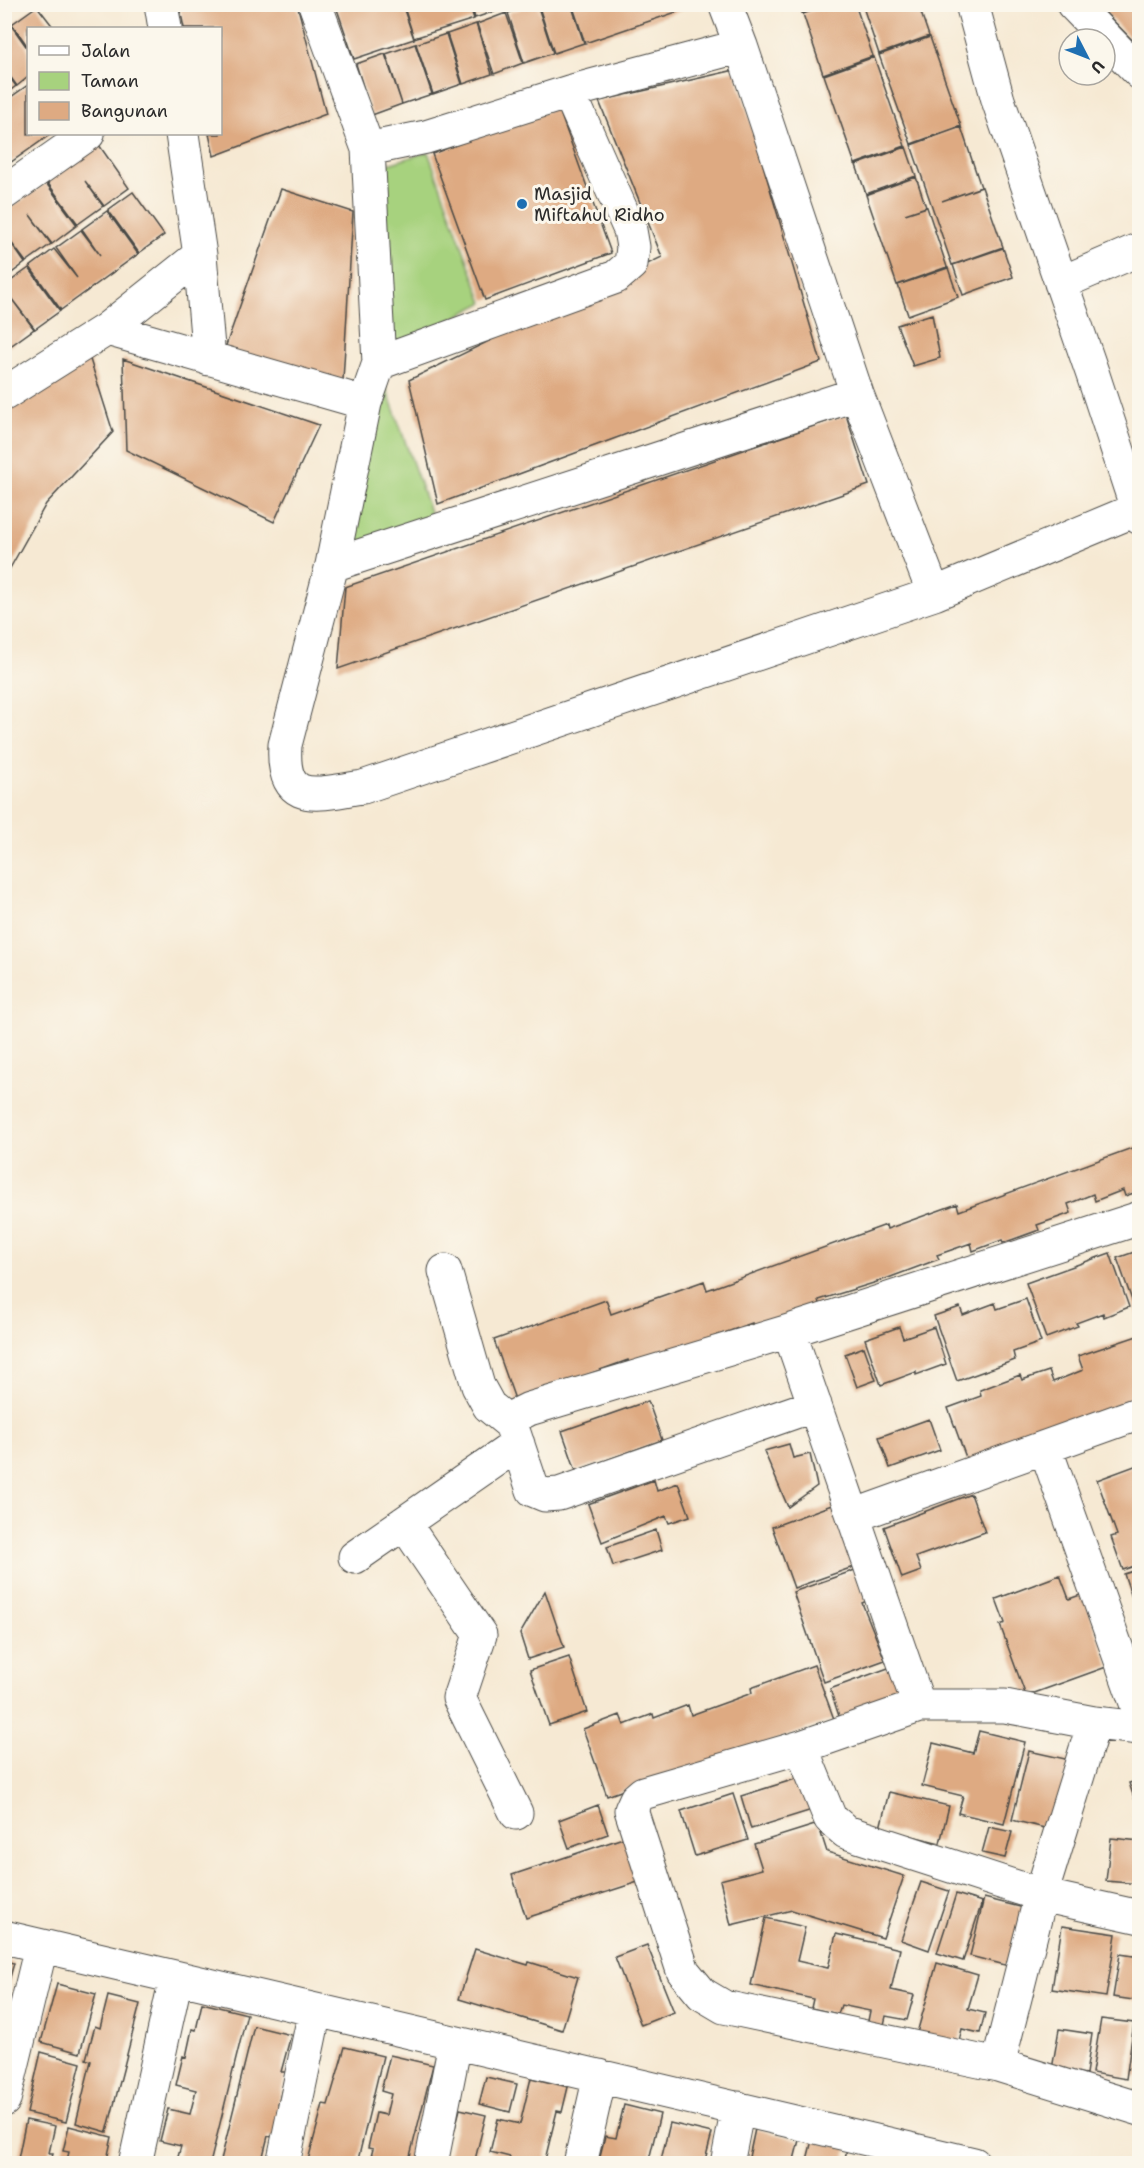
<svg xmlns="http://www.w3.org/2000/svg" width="1144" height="2168" viewBox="0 0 1144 2168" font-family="'Shantell Sans',sans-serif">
  <rect width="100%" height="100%" fill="#fbf7ec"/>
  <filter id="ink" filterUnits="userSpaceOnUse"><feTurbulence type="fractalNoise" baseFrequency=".0167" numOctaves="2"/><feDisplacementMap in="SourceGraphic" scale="12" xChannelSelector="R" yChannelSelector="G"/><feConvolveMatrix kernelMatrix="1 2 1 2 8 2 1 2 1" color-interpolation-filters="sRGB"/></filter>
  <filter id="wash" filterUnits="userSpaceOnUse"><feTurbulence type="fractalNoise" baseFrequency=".008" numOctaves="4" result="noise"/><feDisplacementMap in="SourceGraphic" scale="24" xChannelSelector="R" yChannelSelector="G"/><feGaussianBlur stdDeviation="1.35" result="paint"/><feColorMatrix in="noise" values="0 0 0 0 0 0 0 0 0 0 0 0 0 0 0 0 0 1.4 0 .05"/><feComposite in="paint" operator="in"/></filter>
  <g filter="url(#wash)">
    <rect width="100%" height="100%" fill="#f6e9d3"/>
    <path fill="#a7d27e" stroke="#697e54" stroke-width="1.5" d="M428 152 483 303 391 350 375 168Z
      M382 376 435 526 339 556Z"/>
    <g id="blocks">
      <path fill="#deaa82" d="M179 4H297L326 114 214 156 209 134H220V28H184Z
        M350 4H402L414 39 354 59 337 9Z
        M403 4H469L474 19 414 38Z
        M471 4H503L504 8 475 18Z
        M533 4H537L553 53 524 63 508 13Z
        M538 4H571L584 43 554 53Z
        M572 4H697V5L585 43Z
        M799 4H825V5L802 13Z
        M831 4H855L873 56 823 74 803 14Z
        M862 4H918L929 36 879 54Z
        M1097 4H1140V48Z
        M37 6 54 28H28V47L12 24Z
        M506 13 523 63 494 74 477 24Z
        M476 24 492 74 463 84 447 34Z
        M11 25 28 49V77L17 86 4 68V29Z
        M446 34 462 84 433 94 416 44Z
        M930 37 961 126 911 144 879 55Z
        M415 44 432 94 402 104 386 54Z
        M385 54 402 104 372 115 356 64Z
        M874 57 905 146 855 164 824 75Z
        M4 70 16 86 4 95Z
        M735 70 821 362 438 504 409 380 662 257 599 101Z
        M28 85V134H51L4 167V102Z
        M558 107 611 253 485 300 432 154Z
        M961 127 981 187 942 201 982 187 1003 247 952 265 911 145Z
        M99 145 129 188 104 206 85 181 103 206 78 224 47 182Z
        M906 147 916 176 866 194 856 165Z
        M916 177 926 207 905 214 927 207 947 267 897 285 866 195Z
        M46 183 77 225 52 244 30 215 51 244 26 262 7 237 25 263 5 278 4 213Z
        M281 189 353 212 343 380 223 354Z
        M133 192 164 235 139 253 108 210Z
        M107 211 138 254 61 310 30 267 54 249 77 278 56 248 81 230 100 255 82 229Z
        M1003 248 1013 277 963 295 953 265Z
        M29 268 60 311 35 329 11 298 34 329 9 347 4 342V286Z
        M948 268 958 297 908 315 898 285Z
        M932 314 940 358 913 366 897 325Z
        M88 353 113 432 46 504 4 579V409Z
        M123 359 319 425 274 522 126 450Z
        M846 415 869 485 338 669 345 587Z
        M1140 1145V1191L1125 1196 1123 1190 1095 1201 1093 1194 1068 1204 1071 1213 1037 1225 1039 1230 1003 1243 1002 1240 973 1251 971 1243 937 1255 939 1259 880 1281 819 1300 821 1307 754 1328 752 1323 630 1367 628 1360 589 1374 517 1405 494 1340 606 1300 611 1314 704 1281 707 1290 886 1225 887 1229 957 1204 959 1211Z
        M1140 1250V1319L1139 1320 1117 1258Z
        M1110 1253 1129 1307 1104 1317 1103 1313 1076 1323 1078 1326 1046 1338 1026 1283Z
        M1026 1299 1041 1342 1013 1352 1015 1360 957 1381 934 1316 960 1307 963 1315 995 1303 997 1309Z
        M899 1327 903 1338 934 1327 946 1364 916 1375V1372L881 1385 865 1339Z
        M1140 1335V1400L968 1463 948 1408 981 1396 980 1390 1020 1375 1022 1380 1049 1371 1053 1382 1083 1370 1078 1356Z
        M864 1347 876 1380 857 1387 845 1354Z
        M648 1401 662 1440 576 1471 562 1431Z
        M929 1419 940 1450 890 1468 879 1437Z
        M789 1444 793 1458 810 1454 817 1486 788 1507 764 1451Z
        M1140 1464V1564L1123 1570 1111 1537 1117 1535 1097 1480Z
        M654 1480 657 1491 678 1483 690 1516 669 1523 666 1516 602 1542 588 1504Z
        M971 1494 985 1532 916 1557 921 1571 902 1578 884 1527Z
        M837 1503 856 1566 794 1588 772 1527Z
        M656 1530 662 1550 613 1566 607 1547Z
        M1140 1569V1618H1139L1124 1574Z
        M855 1570 867 1601 862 1603 885 1660 824 1682 793 1592Z
        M1060 1575 1069 1599 1083 1594 1109 1666 1026 1696 1000 1625 1005 1623 996 1599Z
        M545 1591 564 1647 528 1659 520 1634Z
        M569 1657 587 1712 549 1725 530 1670Z
        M814 1665 834 1719 675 1777 673 1772 607 1796 583 1729 620 1715 624 1725 653 1714 654 1718 688 1705 691 1715 752 1693 751 1688Z
        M891 1667 904 1702 842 1725 830 1689Z
        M979 1731 1025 1742 1004 1824 958 1813 963 1796 922 1786 933 1743 973 1753Z
        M1029 1751 1070 1760 1053 1830 1012 1820Z
        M802 1777 812 1810 751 1829 741 1796Z
        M1140 1780V1812H1139L1129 1783Z
        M889 1792 949 1806 940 1843 880 1828Z
        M733 1794 748 1840 695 1856 681 1811Z
        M598 1805 608 1834 569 1848 559 1820Z
        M818 1824 827 1852 904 1876 883 1938 792 1910 731 1925 720 1880 762 1869 754 1844Z
        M989 1827 1012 1832 1005 1858 982 1853Z
        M626 1837 641 1881 526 1918 512 1875Z
        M1111 1838 1140 1841V1884L1106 1881Z
        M921 1882 949 1891 929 1950 901 1940Z
        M956 1894 982 1902 963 1961 937 1953Z
        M984 1898 1024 1908 1009 1966 970 1956Z
        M766 1918 805 1927 797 1961 828 1968 836 1934 900 1949 891 1990 914 1995 907 2020 886 2016 883 2029 867 2026 870 2011 841 2005 838 2014 811 2008 813 1999 751 1985Z
        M1062 1926 1116 1934 1106 1997 1052 1989Z
        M647 1945 674 2012 641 2025 615 1957Z
        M475 1949 528 1965 529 1962 578 1977 562 2030 459 1999Z
        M1120 1954 1140 1957V2001L1113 1997Z
        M4 1961 14 1963 5 1995H4Z
        M937 1963 978 1975 968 2009 985 2013 980 2033 962 2029 958 2045 917 2033Z
        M57 1984 96 1994 80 2053 41 2042Z
        M108 1996 140 2004 107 2132 76 2123 91 2061 86 2059 95 2026 100 2028Z
        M202 2003 247 2014 210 2164H176L181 2146 160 2141 168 2109 190 2114 196 2090 176 2085 183 2056 186 2057 192 2029 196 2030Z
        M1101 2019 1134 2023 1126 2079 1092 2073Z
        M254 2026 291 2035 281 2072H286L278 2105 288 2107 279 2139 268 2136 261 2164H220Z
        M1059 2029 1092 2034 1086 2074 1052 2069Z
        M1138 2034H1140V2077L1132 2076Z
        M345 2047 383 2056 357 2164H307L323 2104 328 2105Z
        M41 2052 81 2063 66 2122 27 2113Z
        M390 2055 433 2065 408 2164H369L373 2149 368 2148 376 2113 386 2115 391 2094 381 2091Z
        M486 2077 517 2084 510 2112 479 2104Z
        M531 2078 568 2087 562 2112 557 2111 544 2164H508L510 2157 490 2152 498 2119 520 2124Z
        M624 2105 660 2114 648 2164H598L605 2136 616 2138Z
        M460 2109 486 2115 474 2164H446Z
        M26 2120 55 2126 49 2153H53L51 2164H17Z
        M670 2123 712 2133 704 2164H660Z
        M69 2126 112 2137 106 2164H66L69 2152 63 2151Z
        M755 2129 799 2140 793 2164H755L756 2159 749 2157Z
        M812 2140 847 2148 844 2164H806Z"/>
    </g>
  </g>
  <g filter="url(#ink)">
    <use href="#blocks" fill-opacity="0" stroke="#494844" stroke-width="1.5"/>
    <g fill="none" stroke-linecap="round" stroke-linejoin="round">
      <g stroke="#494844" stroke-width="35">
        <path id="street" d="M161 4 165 28
          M315 4 368 149 379 363
          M972 4 998 100 1093 375 1140 518
          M1073 4 1140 73
          M569 92 630 230 633 247 631 264 616 277 379 363 365 403 332 565 857 394 741 46
          M368 149 426 137 569 92 741 46 725 4
          M4 193 88 134
          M200 255 209 359
          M1061 283 1140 249
          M107 329 365 403
          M4 394 107 329 200 255 182 134
          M857 394 934 594 1140 508
          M332 565 285 745C281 809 319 793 363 787L934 594
          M445 1271 478 1386 489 1406 511 1424
          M789 1331 919 1706
          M815 1405 559 1494 545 1495 533 1490 511 1424 517 1415 529 1409 789 1331 1140 1218
          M1045 1447 1140 1714
          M853 1516 1140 1413
          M404 1523 480 1635 459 1698 516 1813
          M355 1557 518 1444
          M1140 1728 1094 1723 1005 1706H919L801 1747 643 1793 636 1799 631 1810 683 1971 702 1994 724 2007 998 2065 1140 2109
          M801 1747 830 1818 846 1832 1041 1895 1140 1917
          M4 1937 974 2164
          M998 2065 1041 1895 1094 1723
          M4 2100 41 1947
          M135 2164 176 1978
          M283 2164 315 2011
          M431 2164 455 2043
          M580 2164 600 2076
          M727 2164 738 2108"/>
      </g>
      <use href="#street" stroke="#fff" stroke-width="33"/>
    </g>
  </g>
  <circle fill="#1f6fb2" stroke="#fbf7ec" stroke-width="2" cx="522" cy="204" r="6"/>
  <g text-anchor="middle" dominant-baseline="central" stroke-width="6" stroke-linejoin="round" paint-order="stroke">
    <g font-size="18" fill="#2b2b2b" stroke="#fbf7ec" text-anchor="start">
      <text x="534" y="194">Masjid<tspan x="534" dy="21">Miftahul Ridho</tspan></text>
    </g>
  </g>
  <rect width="1144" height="2168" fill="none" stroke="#fbf7ec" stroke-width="24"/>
  <rect x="27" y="27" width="195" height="108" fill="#fbf7ec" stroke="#a8a59f" stroke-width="1.5"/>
  <rect x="39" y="46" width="30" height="9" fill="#ffffff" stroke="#a8a59f" stroke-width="1.5"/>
  <text x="81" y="57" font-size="18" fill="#2b2b2b">Jalan</text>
  <rect x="39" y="72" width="30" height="18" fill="#a7d27e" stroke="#a8a59f" stroke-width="1.5"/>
  <text x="81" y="87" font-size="18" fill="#2b2b2b">Taman</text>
  <rect x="39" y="102" width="30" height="18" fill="#deaa82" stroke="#a8a59f" stroke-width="1.5"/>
  <text x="81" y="117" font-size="18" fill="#2b2b2b">Bangunan</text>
  <g transform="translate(1087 57) rotate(132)"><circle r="28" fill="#fbf7ec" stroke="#a8a59f" stroke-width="1.5"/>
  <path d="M0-4.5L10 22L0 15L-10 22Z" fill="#1f6fb2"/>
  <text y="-9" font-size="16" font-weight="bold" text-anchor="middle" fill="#2b2b2b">U</text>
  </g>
</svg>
